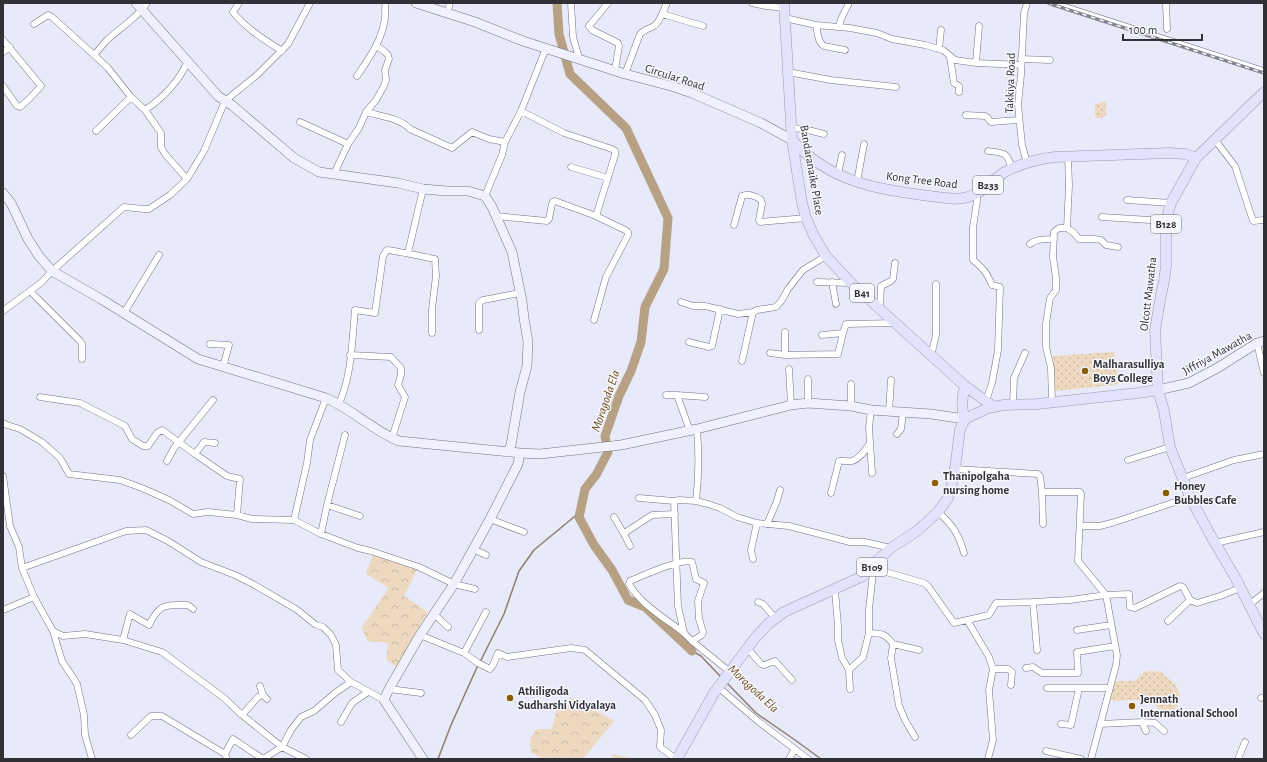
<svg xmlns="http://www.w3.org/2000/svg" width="1267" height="762" viewBox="0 0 1267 762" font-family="'Alegreya Sans',sans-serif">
  <defs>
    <pattern id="grass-dots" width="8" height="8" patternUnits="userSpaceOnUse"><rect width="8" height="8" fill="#ecd9bf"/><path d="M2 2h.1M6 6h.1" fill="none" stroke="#cbbba5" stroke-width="1.8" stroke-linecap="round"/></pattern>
    <pattern id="forest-crowns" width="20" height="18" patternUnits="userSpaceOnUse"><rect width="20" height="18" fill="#ecd9bf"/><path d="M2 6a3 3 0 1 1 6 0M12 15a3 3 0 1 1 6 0" fill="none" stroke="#cbbba5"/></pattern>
  </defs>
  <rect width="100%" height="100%" fill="#e8e9f9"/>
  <path fill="url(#grass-dots)" d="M1106 102V115L1101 118H1095V104Z
    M1113 352 1115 355 1118 383 1115 385 1054 391 1053 356Z
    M1151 671 1161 672 1176 685 1180 696 1178 705 1173 711 1166 712 1157 708 1152 699 1114 701 1108 698 1113 681H1134L1138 678 1144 672Z"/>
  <path fill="url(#forest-crowns)" d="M373 554 417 570 404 596 428 612 416 633 398 668 386 659 388 643 367 641 362 627 389 588 366 574Z
    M570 697 614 721 583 759H542L531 752 530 739 537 729H552L557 709H567Z
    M611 754 637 759H613Z"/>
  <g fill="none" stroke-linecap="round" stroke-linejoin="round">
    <path stroke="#8e7f6d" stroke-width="1.5" d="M692 651 701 656 721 677
      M480 662 504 614 519 571 534 550 580 512
      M726 682 756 713 795 740 821 759
      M438 759 451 725 478 665"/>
    <path stroke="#b6a184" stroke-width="9" d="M557 3 559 34 570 74 626 128 668 218 664 269 645 307 641 342 631 371 619 396 605 436 608 452 596 475 585 489 579 517 594 545 612 570 628 600 645 607 692 651"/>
    <g stroke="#727281" stroke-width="7">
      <path id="street" d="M239 3 233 12C245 28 265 40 282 51
        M571 3 573 37 579 58
        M608 3 589 26 592 30 618 43 619 46 615 70
        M752 3 766 6 784 8
        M1053 3 1264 71
        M1166 3 1167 29
        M447 13 450 3
        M662 14 703 26
        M785 18 816 25 850 28 877 33 892 39 925 45 943 50 955 60 976 63 1021 65
        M34 24 48 15 52 17 94 55 108 68 131 97 145 110 161 133V147L165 154 187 179
        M816 25C818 32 817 42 824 46L845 50
        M839 27 841 19 849 3
        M3 40 41 86 30 98 20 107 17 106 3 86
        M939 49 941 30
        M3 52 10 47
        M94 55C99 50 102 45 107 40 121 27 135 20 147 3
        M950 57 954 83 959 86V92
        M1021 59 1050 60
        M976 63 979 26
        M788 72 831 80 896 87
        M625 74 640 34C644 29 649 29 654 26 661 21 663 10 667 3
        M357 76C369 58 382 41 385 18 386 13 384 8 386 3
        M145 110C163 98 179 81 188 61
        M521 111 564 133 612 149 615 151V155L596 216
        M366 112C380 116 400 118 410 129L452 148 472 132 489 139 505 142
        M966 115 985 116 988 118 989 120 991 122 1019 120
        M300 122 348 144
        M791 128 804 129 824 134
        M96 131 131 97
        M1215 140 1235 166 1253 221 1264 220
        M988 151C1005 153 1007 152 1012 169
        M1068 157 1069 185 1067 228 1074 233 1079 239H1094L1101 240 1106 245 1118 247
        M1027 163 1022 145 1018 105 1021 75 1024 13 1027 3
        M571 167 608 178
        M334 174 348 144 359 128 366 112 376 100 384 86 386 80 385 70 389 59 388 55 385 52 377 46
        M838 175 842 155
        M857 182 864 144
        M977 192V201L973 227V260C983 268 987 273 992 285L1000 287 998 350 992 383 986 401
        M485 196 502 155 505 142 521 111 546 48
        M1127 200 1171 203
        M496 216 547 221 549 219 552 204 553 202 555 201 596 216 625 230 628 232V235L606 277 594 320
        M1102 217 1166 221
        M734 225 742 196C748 193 756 196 761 200L762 204 759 220 760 222 806 218
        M1030 244C1036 239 1045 239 1054 239
        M408 253 423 189
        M817 282 851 283
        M832 282 836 304
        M30 291 80 341 82 344V359
        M681 302 693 306H705L738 314 753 312 757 310 776 307 782 300 788 289 803 270 826 256
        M880 309 881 286 891 281 893 279 895 263
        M3 311 42 282 52 271 124 207 144 209H149L170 195 187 179 204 151 225 101 257 75 288 44 310 3
        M124 313 159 255
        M479 330V303L483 300 520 293
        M822 335 843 333
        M689 342 709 347 712 346 720 309
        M1257 343 1264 373
        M210 344 229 345 223 367
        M770 353 785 355 838 354 843 333 846 324 896 323
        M350 355 391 357 401 368V375L398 385 405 397 392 438
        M785 355V332
        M931 356 936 335V284
        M742 361 753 312
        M789 369 791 405
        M808 379V403
        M851 384V406
        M666 395H677
        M40 397 80 403 125 426 132 439 143 446H148L157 433 162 430 195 454 227 476 240 479 237 515
        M1052 402 1051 368 1046 347V324L1050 298 1056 290V278L1053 257 1054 232 1059 228H1067
        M339 404C352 374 352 342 355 310L375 313 383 256 387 250C403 252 419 256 435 259L436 276 432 309V333
        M1013 405 1014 378 1025 353
        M871 410 869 428 872 473
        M889 412 891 380
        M3 423 7 425 20 429 42 442 60 458 69 474 120 480 142 488 169 500 193 514 208 512 237 515 252 519 294 520 321 534 358 548 371 551 419 567 454 584 475 589
        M697 429C699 454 699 477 696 501L679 500 674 501 678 606 684 633 692 641 730 672
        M690 431 677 395 705 397
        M897 434 901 429 903 413
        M195 454 204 442 215 443
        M1128 460 1170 447
        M167 461 174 448 213 400
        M955 469 1038 474 1040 476 1042 492H1080L1081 494 1078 561 1106 595 1129 594 1130 607 1135 608 1180 586 1183 587 1190 600 1197 603 1220 596 1240 588
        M3 476 10 526 19 547 22 568 34 597 53 631 62 661 77 684 84 715 85 735 92 759
        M1183 478 1234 460 1264 454
        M1042 492 1043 524
        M831 493 839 461C843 460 847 462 852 461 860 459 866 449 870 443
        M639 498 674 501
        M696 501 708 504 720 508 737 517 757 523 789 526 850 542H865L891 548
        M327 505 360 516
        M938 512C953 525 959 535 964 553
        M614 517 624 534
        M490 519 524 532
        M294 520 307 463 310 440 326 398
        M767 524 777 501 780 490
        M1080 526H1100L1115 522 1190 497
        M321 534 327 505 345 435
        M1215 543 1264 532
        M630 546 624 534 626 532 652 515 675 514
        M473 549 486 555
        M753 559 751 550 757 523
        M22 568 126 531 146 530 168 541 201 562 235 575 251 583 296 609 316 625 323 627 331 635 336 645 338 670 351 682 384 700
        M872 568 924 583 928 586 954 623 967 620 989 657 993 669 989 690 993 740 988 759
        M835 590 838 626V640L842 658 849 670
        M758 602 763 604 775 618
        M1249 605 1264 593
        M3 610 34 597
        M434 614 448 627
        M967 620 989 615 996 603 1033 602
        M1168 621 1190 600
        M1077 630 1111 625
        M53 631 63 636 85 634 123 640 162 652 224 698 242 715 282 747 306 759
        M684 633C665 618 641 605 629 584L630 581C641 576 682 558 692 562L696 579 704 583 698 601 699 619 703 632 702 635 692 641
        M869 633C881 633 886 634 893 644L891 658 899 706 905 720 915 737
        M420 635 464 653 478 663 490 669 493 665 498 653 507 657 571 648 585 650 645 700 655 715 661 730 660 747 676 759
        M123 640 130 614 149 625C160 603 165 605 188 605L193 609
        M893 644 919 650
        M748 649 761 664 764 665 775 661 792 680
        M1037 650 1033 602 1070 600 1106 595 1117 655 1116 665 1091 759
        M464 653 486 612
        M1026 668 1033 667 1042 673H1078L1077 652 1115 646
        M993 669H1008L1012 672 1011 685
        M260 686 263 695
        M718 687 759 722 808 759
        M1047 688H1079
        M389 689 421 693
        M850 689 849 670 863 657 869 633V609L873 573 872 568
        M1261 698 1264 697
        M242 715 258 697 263 695 267 699
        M341 722 352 703 368 692
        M1142 722 1155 723 1164 731
        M1061 724 1071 725 1079 688H1110
        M1100 724 1142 722 1146 731
        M131 735 151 716H162L225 754 227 759
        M1046 751 1081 759
        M225 754 233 739 263 759 282 747 291 730 301 717 314 711 335 693 351 682
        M789 759 795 749
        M1238 759 1245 742"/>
    </g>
    <g stroke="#727281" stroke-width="10">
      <path id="secondary" d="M136 3 218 96 233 106 294 158 319 172 398 183 423 189 447 191H468L485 196 492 207 512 252 522 301 524 318 528 342 527 366 520 392 511 445 508 452
        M416 3 475 22 523 41 625 74 671 86 692 93 761 123 792 140
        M3 193 11 203 28 239 39 256 52 271 101 299 198 359 326 398C352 409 372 430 399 441L520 453 540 454 621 445 697 429 791 405 808 403 851 406 871 410 931 414 965 419
        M1158 390 1189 383 1219 367 1257 343 1264 341
        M423 759 384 700 389 689 420 635 454 584 490 519 518 464 520 453"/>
    </g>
    <g stroke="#9798b4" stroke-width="11">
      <path id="primary" d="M784 3 792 140 802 203 806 218 814 236 826 256 851 283 965 386 994 407
        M1264 92 1196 158 1171 203 1166 221V266L1164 281 1161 295 1155 330 1158 390 1164 411 1170 447 1190 497 1211 536 1235 577 1264 634
        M792 140C830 182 876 189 929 196 941 197 956 201 968 197 982 193 992 181 1003 173 1019 164 1038 159 1055 157L1169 153 1186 154 1196 158
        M965 419C961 410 962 396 965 386
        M677 759 714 693 755 638 768 624 784 612 863 576 878 560 891 548 917 531 938 512 948 498 951 488 955 469 960 429 965 419 988 408 1004 405 1037 404 1138 393 1158 390"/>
    </g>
    <use href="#street" stroke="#fff" stroke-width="6"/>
    <use href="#secondary" stroke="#f1f1fd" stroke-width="9"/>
    <use href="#primary" stroke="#e2e3fb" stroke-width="10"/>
    <g stroke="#82828c" stroke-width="3">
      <path id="rail" d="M1048 3 1264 73"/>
    </g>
    <use href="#rail" stroke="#f7f7fe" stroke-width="1.5" stroke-dasharray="4.5" stroke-linecap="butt"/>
  </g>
  <g fill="#8b5d01" stroke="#f7f7fe" stroke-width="1.5">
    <circle cx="1085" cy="371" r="4"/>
    <circle cx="935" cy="483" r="4"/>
    <circle cx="1166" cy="493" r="4"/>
    <circle cx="510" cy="698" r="4"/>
    <circle cx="1132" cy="706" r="4"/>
  </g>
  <g text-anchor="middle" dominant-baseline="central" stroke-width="3" stroke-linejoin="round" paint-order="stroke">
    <g fill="#f7f7fe" stroke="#6c6c72" stroke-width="1">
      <rect x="973" y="176" width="30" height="18" rx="3"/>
      <rect x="1151" y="215" width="30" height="18" rx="3"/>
      <rect x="850" y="284" width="24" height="18" rx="3"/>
      <rect x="857" y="558" width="30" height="18" rx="3"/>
    </g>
    <g font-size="11" font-weight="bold" fill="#303036">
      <text x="988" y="185">B233</text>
      <text x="1166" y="224">B128</text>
      <text x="862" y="293">B41</text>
      <text x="872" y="567">B109</text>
    </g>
    <g font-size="12" fill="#303036" stroke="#f7f7fe">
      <text transform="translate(675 77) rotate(18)">Circular Road</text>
      <text transform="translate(1010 83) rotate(-88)">Takkiya Road</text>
      <text transform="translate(812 170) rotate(80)">Bandaranaike Place</text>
      <text transform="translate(922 180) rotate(7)">Kong Tree Road</text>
      <text transform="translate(1148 294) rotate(-83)">Olcott Mawatha</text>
      <text transform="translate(1217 353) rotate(-29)">Jiffriya Mawatha</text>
    </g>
    <g font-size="12" font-weight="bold" fill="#303036" stroke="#f7f7fe" text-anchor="start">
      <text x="1093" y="364">Malharasulliya<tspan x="1093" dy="14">Boys College</tspan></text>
      <text x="943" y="476">Thanipolgaha<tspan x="943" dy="14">nursing home</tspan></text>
      <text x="1174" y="486">Honey<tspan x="1174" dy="14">Bubbles Cafe</tspan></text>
      <text x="518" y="691">Athiligoda<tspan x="518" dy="14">Sudharshi Vidyalaya</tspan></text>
      <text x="1140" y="699">Jennath<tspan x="1140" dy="14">International School</tspan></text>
    </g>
    <g font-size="13" font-style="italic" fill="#705120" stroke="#f7f7fe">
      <text transform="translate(606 401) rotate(-71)">Moragoda Ela</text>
      <text transform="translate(753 689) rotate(43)">Moragoda Ela</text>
    </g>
  </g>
  <rect width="1267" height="762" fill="none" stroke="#303036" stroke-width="8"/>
  <path d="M1123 34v6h79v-6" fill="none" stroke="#303036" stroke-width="2"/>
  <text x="1129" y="34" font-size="12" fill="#303036" stroke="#f7f7fe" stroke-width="3" paint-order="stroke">100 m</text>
</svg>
